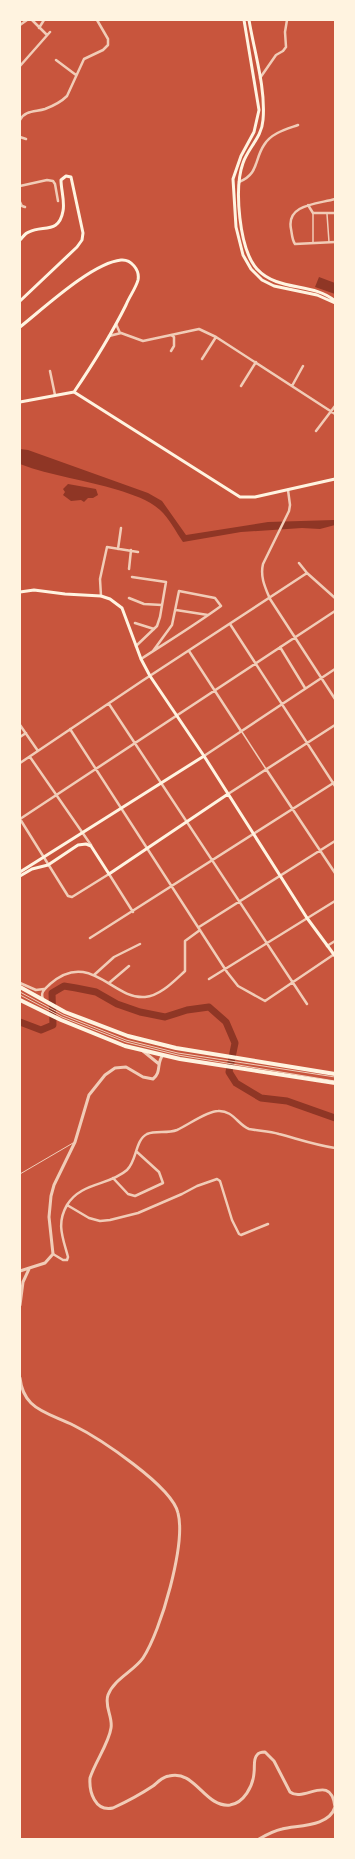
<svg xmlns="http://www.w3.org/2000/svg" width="355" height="1859" viewBox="0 0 355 1859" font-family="Barlow,sans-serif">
  <rect width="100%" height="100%" fill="#c8553d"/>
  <path fill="#8f3625" d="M319 277 335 283V294L315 287Z
    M20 449 28 450 148 493 162 501 186 535 268 522 334 520 335 525 320 529 302 528 241 532 183 542C176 532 169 518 160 510 148 499 133 495 118 490 86 480 51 476 20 464Z
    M68 484 96 489 98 495 93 498H88L84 502 81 500 71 501 63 495 65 492 63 489Z"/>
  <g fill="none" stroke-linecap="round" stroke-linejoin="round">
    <path stroke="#8f3625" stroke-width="7" d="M20 1022 41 1030 53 1025 52 993 64 986 76 988 96 992 117 1004 140 1012 165 1017 187 1010 209 1007 226 1022 235 1043 229 1072 236 1083 261 1098 287 1101 335 1118"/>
    <path stroke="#f1ccb7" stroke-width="1" d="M20 992 63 1015 126 1040 178 1053 335 1077
      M20 995 62 1017 126 1042 178 1055 335 1081
      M20 1174 73 1143"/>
    <path stroke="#f1ccb7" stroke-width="1.5" d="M313 213V242
      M327 214 329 242
      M242 732 266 769"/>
    <path stroke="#f1ccb7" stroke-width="2.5" d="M32 20 47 35
      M20 25 27 20
      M39 28 44 20
      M56 60 76 75
      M20 66 50 32
      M260 78 276 55 283 51 286 47 285 32 287 20
      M20 120C25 110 36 112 45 109 53 106 61 102 67 96L84 59 103 50 108 45V39L97 20
      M20 137 26 139
      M239 182C259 174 254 160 264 145 271 133 287 129 298 125
      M20 186 47 180 53 181 55 184 58 201
      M335 199C318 204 286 204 291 229 292 234 292 240 295 244L335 242
      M20 202 22 206 25 207
      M308 205 313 213H335
      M116 324 120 333
      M109 336 121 333 143 341 199 329 216 337 335 414
      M171 351 174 346V337L171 335
      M202 359 216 337
      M50 371 55 395
      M241 386 256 362
      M292 386 303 366
      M316 431 335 406
      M288 490 290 505 289 511 263 564C260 577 265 587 270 599L335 699
      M118 549 121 528
      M299 563 307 573 335 598
      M129 569 131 550
      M132 577 166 582 160 617 157 626 136 646
      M101 596 100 579 107 547 138 552
      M129 598 144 604 162 605
      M176 610 208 615
      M135 623 154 629
      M230 624 335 786
      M280 647 305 688
      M189 651 241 731
      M141 659C167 642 195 625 221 606L215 598 179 591 172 625 153 651
      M109 704 307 1004
      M20 725 38 751
      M70 729 227 972 238 986 265 1001 333 955
      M20 737 26 733
      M204 756 335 669
      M30 757 91 845
      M20 763 142 681 307 573
      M266 769 335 873
      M228 794 335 725
      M20 819 335 611
      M20 819 68 896 72 897 109 874 133 912
      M199 927 335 841
      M90 938 335 782
      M327 946 335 941
      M94 975 114 957 140 944
      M209 979 335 901
      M20 983 36 990 44 989
      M109 983 129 966
      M43 999C40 992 45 989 50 984 90 949 113 1000 145 997 160 996 174 981 185 971V941L200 930
      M113 1178 128 1194 135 1196 163 1183 159 1172 137 1152
      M67 1205 89 1218 100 1221 110 1220 138 1213 182 1194 197 1186 217 1179 220 1181 232 1220 239 1234 241 1235 268 1224
      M53 1254 63 1260H67L68 1257C63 1238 56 1224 67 1205 81 1182 109 1186 127 1170 137 1161 135 1140 147 1134 156 1130 167 1134 177 1130 188 1125 207 1111 218 1111 233 1110 238 1125 249 1129 259 1131 269 1131 279 1134 298 1139 315 1145 335 1148"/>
    <path stroke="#f1ccb7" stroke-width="3" d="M143 1051 159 1064
      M20 1271 45 1263 53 1254 49 1217 51 1196 54 1185 75 1142 89 1095 105 1075 115 1068 126 1067 143 1077 153 1079C162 1072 156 1063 163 1055
      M20 1305 23 1282 29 1269
      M20 1378C21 1387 24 1396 31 1403 42 1414 60 1418 73 1425 99 1438 172 1486 178 1513 186 1544 161 1631 143 1658 134 1671 114 1679 108 1695 104 1706 113 1717 111 1728 109 1743 95 1762 90 1778 89 1792 95 1812 113 1808 126 1802 141 1794 153 1786 158 1782 162 1777 169 1776 195 1769 205 1808 230 1805 244 1803 253 1786 254 1773 255 1767 253 1759 257 1755 259 1752 262 1752 265 1752L274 1761 290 1792C304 1803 331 1772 335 1807 329 1827 298 1825 282 1829 273 1831 266 1835 259 1839"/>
    <path stroke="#fff3e0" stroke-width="3" d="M244 20 259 110 254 132 241 156 233 179 236 227 243 255 251 269 262 280 274 286 317 295 335 303
      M249 20C254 51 266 88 263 120 262 137 248 148 243 163 234 188 239 249 257 269 278 292 313 282 335 301
      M20 240C23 237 25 233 29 232 43 225 59 234 63 211 65 201 61 190 61 180L66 176 71 177 83 233 82 240 77 247 20 301
      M20 327C44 308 92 263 121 260 131 259 140 270 138 280 136 288 129 297 126 305 111 335 93 364 74 392
      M20 402 74 392 240 497H255L335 479
      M20 592 34 590 65 594 101 596 110 599 122 608 141 659 150 676 204 756 307 918 335 956
      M20 872 204 756
      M20 876 32 869 48 865 78 845 86 844 91 846 109 874 228 794"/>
    <path stroke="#fff3e0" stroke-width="4" d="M20 987 65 1012 128 1036 176 1048 335 1074
      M20 1000 61 1020 125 1046 180 1059 335 1083"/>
  </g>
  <rect width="355" height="1859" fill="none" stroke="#fff3e0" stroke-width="42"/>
</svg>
